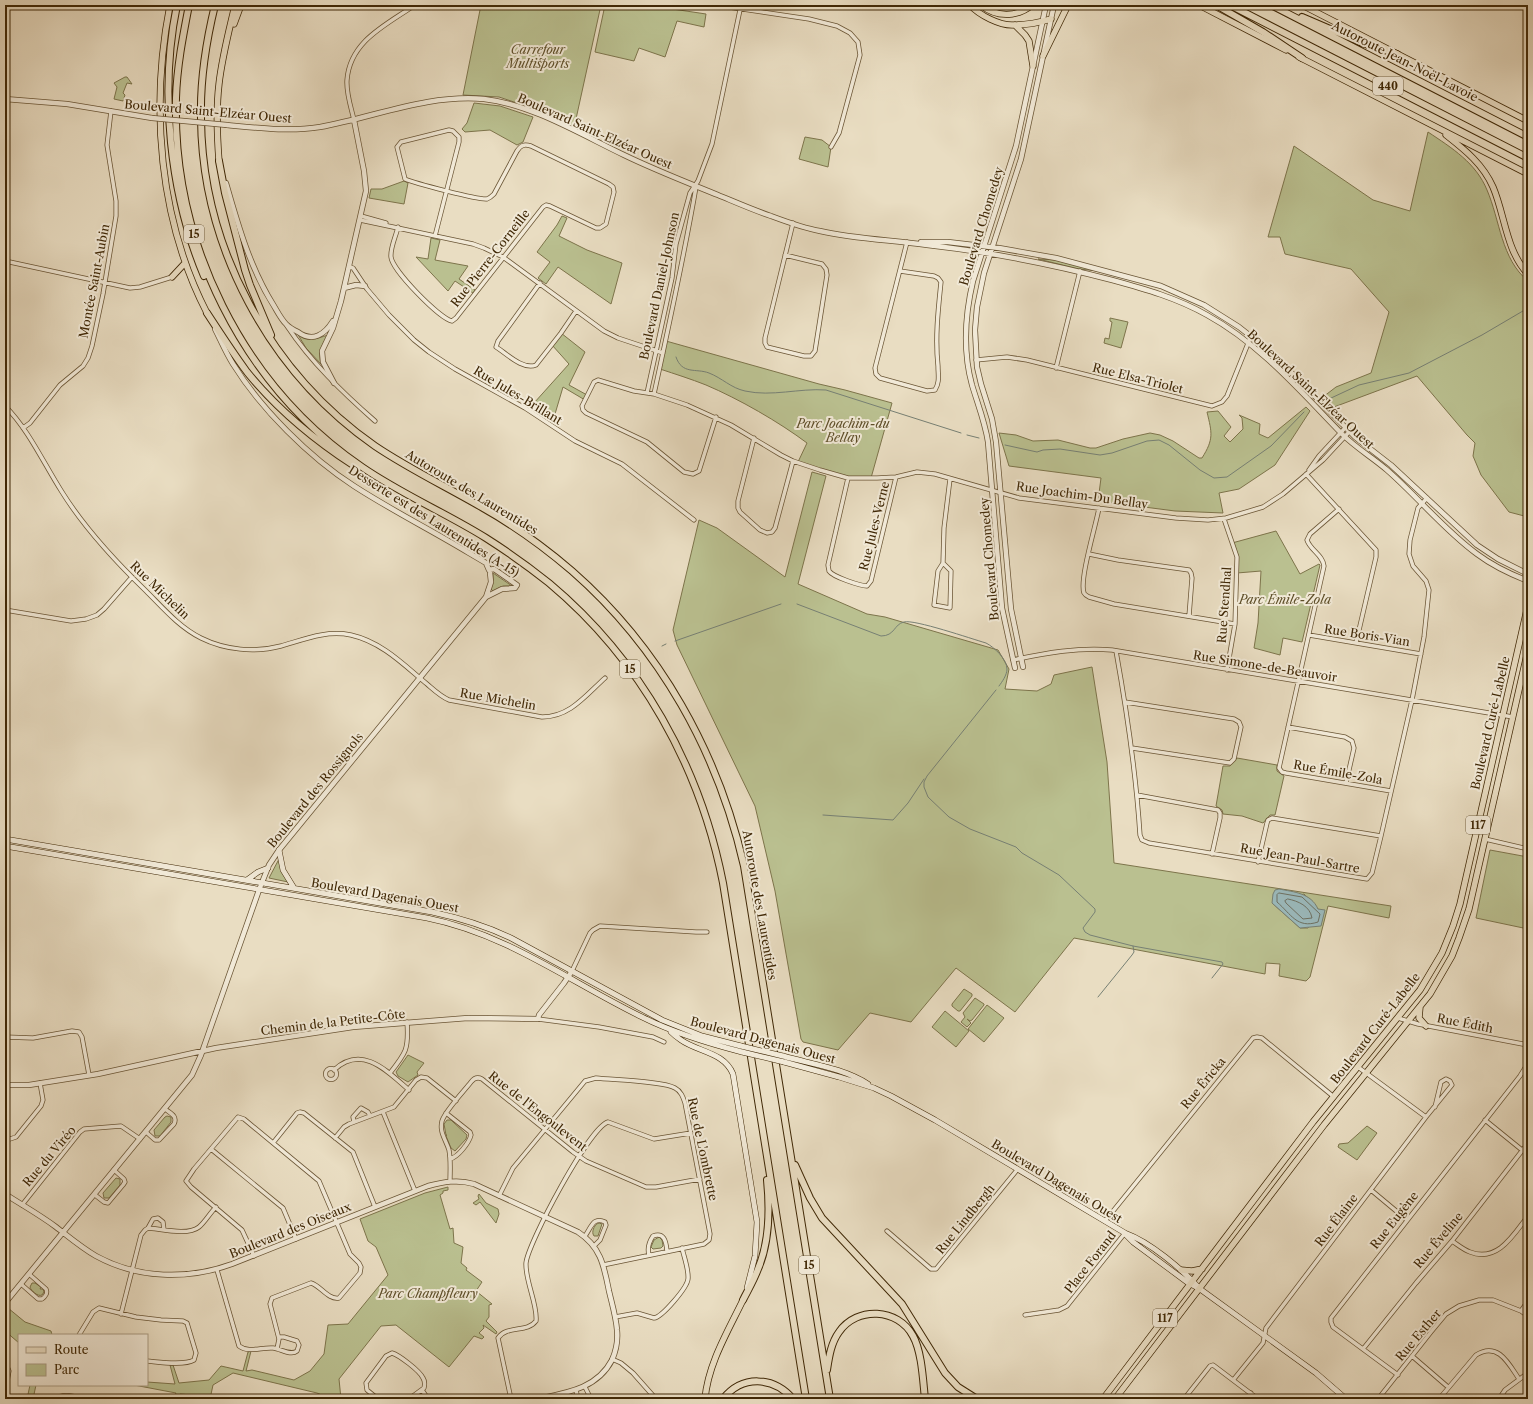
<svg xmlns="http://www.w3.org/2000/svg" width="1533" height="1404" viewBox="0 0 1533 1404" font-family="'Libre Caslon Text',serif">
  <rect width="100%" height="100%" fill="#e9ddc2"/>
  <filter id="stains"><feTurbulence type="fractalNoise" baseFrequency=".005" numOctaves="4"/><feColorMatrix values="0 0 0 0 .2 0 0 0 0 .09 0 0 0 0 .02 0 0 0 .5 -.17"/></filter>
  <radialGradient id="worn" r=".72"><stop offset=".6" stop-color="#630" stop-opacity="0"/><stop offset="1" stop-color="#630" stop-opacity=".3"/></radialGradient>
  <path fill="#bac090" stroke="#7d744b" fill-rule="evenodd" d="M481 5H601L574 128 523 105 499 97 463 95Z
    M605 5H646L706 14 704 27 677 21 665 57 639 48 634 61 595 52Z
    M125 77H127L132 84 127 83 123 93 125 95 123 101 114 99 117 87 114 83Z
    M474 103 500 106 533 117 523 142 517 145 490 130 465 132 462 129 467 123Z
    M1428 132C1452 148 1476 163 1487 190 1500 220 1501 259 1528 281V517L1509 512 1481 475 1473 456 1475 443 1467 435 1417 376 1334 407 1323 397 1336 387 1371 373 1389 312 1351 269 1285 254 1280 237H1268L1294 146 1373 200 1410 211Z
    M805 137 822 140 831 147 828 167 799 159Z
    M404 181 408 183 404 204 369 198 371 189H382Z
    M562 216 567 218 559 236 587 250 622 263 611 304 558 267 546 284 538 278 550 262 537 252 557 225Z
    M431 238 440 240 435 260 468 266 459 279 475 290 473 293 455 281 448 291 416 257 428 259Z
    M1038 259 1056 260 1098 271 1079 269Z
    M1110 318 1128 322 1121 348 1104 343 1105 338 1109 339 1112 322 1110 321Z
    M297 333C309 341 316 339 328 335 322 345 318 352 321 364L306 348Z
    M561 333 585 352 569 385 587 395 585 400 563 387 555 414 534 403 569 364 552 345Z
    M666 341 819 384 845 390 892 403 871 478H848L798 462 807 443C779 422 739 399 706 385 691 379 675 374 660 369Z
    M1306 407 1310 411 1275 465 1239 489 1219 493 1223 513 1175 511 1098 501 1101 478 1009 466 999 433 1016 435 1033 441 1058 440 1090 448H1096L1123 439 1150 433 1160 435 1173 441 1199 458H1202C1214 439 1212 433 1207 412L1218 411 1231 427 1224 436 1230 442 1243 429 1242 418 1239 415 1260 424 1259 434 1268 438Z
    M812 472 826 476 798 584 867 614 885 617 998 650 1009 669 1005 689 1037 691 1051 684 1054 675 1092 667 1107 762 1114 863 1391 906 1389 918 1328 906 1310 977 1306 981 1279 976 1280 964 1266 963 1265 974 1074 938 1015 1012 956 968 911 1022 870 1013 838 1050 803 1042 801 1039 775 891 755 806 677 645 673 630 699 520 717 528 785 577ZM1304 894 1318 909 1308 928H1300L1272 903Z
    M1276 531 1300 574 1319 564 1320 565 1302 642 1283 638 1280 655 1254 648 1258 623 1261 571 1237 573 1236 557 1232 543Z
    M493 573 512 586H503L493 591 491 589 493 581Z
    M1237 758 1277 765V771L1284 776 1275 815H1270L1263 823 1242 816 1223 814 1222 810 1216 806 1223 766H1230Z
    M1490 850 1528 857V929L1476 918Z
    M279 859 282 872 288 882 269 878Z
    M964 989 972 994V996L960 1011H958L952 1006V1004Z
    M975 998 984 1004V1005L972 1020 970 1021 967 1019 971 1023 967 1027 961 1022 965 1017 963 1013Z
    M987 1005 1004 1018 984 1042 968 1029Z
    M945 1011 969 1031 956 1047 932 1027Z
    M408 1055 424 1063 417 1072 418 1075 408 1082 398 1076 396 1072Z
    M167 1116 171 1117V1122L160 1136H155L154 1130 165 1117Z
    M447 1120H451L467 1135 466 1139 455 1151 451 1148 446 1136 447 1135H446L444 1124Z
    M1367 1126 1377 1133 1357 1160 1338 1147 1339 1144 1348 1143Z
    M116 1178 120 1179V1185L109 1198H104L103 1193Z
    M448 1187V1190L443 1191V1193L440 1195 450 1229 453 1228 454 1243 463 1247 461 1263 467 1268 466 1270 482 1282 476 1291 492 1304 489 1305V1317L486 1321 497 1332 496 1334 483 1325 484 1328 479 1333 484 1337 482 1339 474 1336 449 1367 396 1325 381 1326 339 1379 341 1399H331L317 1393 233 1373 213 1385 210 1399H193L192 1395 180 1394 177 1399H173L176 1393 134 1385H147V1382L175 1384 170 1365H173L179 1383 209 1380 221 1366 243 1371 248 1352 251 1351 246 1371 252 1370 294 1380 310 1371 324 1354 328 1325 348 1324 388 1275 376 1247 368 1241 360 1219 425 1193Z
    M479 1194 486 1203 498 1209 499 1214 496 1223 480 1202 476 1205 473 1203 479 1199 478 1196Z
    M599 1223 602 1224 598 1236H594L593 1234C592 1230 595 1224 599 1223Z
    M659 1237 662 1240 663 1246 661 1248 653 1249 651 1247 654 1240Z
    M32 1283H35L41 1287 40 1289H43L44 1292 42 1295C38 1297 31 1291 30 1287Z
    M8 1308 25 1322 51 1331 52 1335H19V1343L5 1331V1311Z
    M30 1385H36L33 1399H27Z"/>
  <path fill="#9bbabd" stroke="#778074" d="M1279 889C1294 892 1311 893 1318 909L1325 910 1321 926 1300 928 1272 903 1273 894 1275 890Z"/>
  <g fill="none" stroke-linecap="round" stroke-linejoin="round">
    <path stroke="#6e7162" stroke-width="1" d="M1279 893 1302 897 1320 914 1318 922C1297 929 1291 914 1277 902V895Z
      M1288 899C1298 901 1310 906 1312 918L1303 919 1286 903 1285 901Z"/>
    <path stroke="#778074" stroke-width="1" d="M676 357C682 375 696 368 709 373 722 378 731 388 745 391 772 397 799 388 826 390L961 433
      M1329 399 1359 385 1409 373 1482 335 1528 308
      M967 435 979 438
      M1005 445 1037 452 1043 450 1060 449 1100 455 1112 453 1147 441 1159 440 1169 445 1200 470 1214 478 1227 477 1271 446 1304 412
      M797 604 881 636C895 636 894 624 904 622 914 619 972 639 986 643 994 647 1007 659 1007 669 1007 675 1002 682 999 686
      M675 641 781 604
      M662 646 666 644
      M996 690 927 776 924 782V787L928 797 949 817 970 829 1016 847 1022 853 1059 875 1095 909V912L1083 928 1085 932 1090 935 1133 946 1222 962 1223 964 1212 978
      M823 815 893 820 908 803 924 779
      M1098 997 1132 955 1134 952 1133 946"/>
    <g stroke="#6a5535" stroke-width="5">
      <path id="minor" d="M715 5 809 19 837 26 850 33 858 42 860 55 839 133 831 147
        M354 120C351 107 346 93 347 80 350 41 386 25 415 5
        M361 216 386 223
        M360 220 473 244 484 248 503 257 604 331 618 338 663 353
        M398 227C396 236 390 248 391 257 392 270 439 318 452 321L456 318 543 207 546 205 550 206 596 228H600L606 224 614 192 613 187 609 184 531 146C524 144 521 145 517 151L494 194C492 196 490 198 487 199 478 200 414 183 405 179L397 147 401 142 449 130 453 131 459 137V142L435 236
        M785 255 822 264 826 269 827 275 815 351 811 356H804L767 347 765 343V338L793 223
        M5 261 130 288 140 287 172 277
        M350 267 353 268 367 289 389 315 414 340 429 352 455 369 525 408 575 441 622 464 694 520
        M900 271 934 276 938 278 941 282C938 311 935 338 938 366 938 375 940 382 935 390L927 391 880 378 876 374 875 368 907 242
        M540 283 498 341 496 347 499 349C509 356 524 370 536 365L561 333 576 311
        M287 326C311 362 342 392 375 421
        M976 360 1007 357 1027 360 1212 406 1222 402 1227 396 1251 336
        M1056 368 1080 271
        M647 393 672 278 676 244 690 193 698 181 712 144 741 5
        M654 394C669 325 684 257 696 187
        M5 406C29 430 44 464 62 492 85 529 115 561 146 591 163 608 179 627 201 638 225 650 255 653 281 646 305 639 326 630 351 635 382 642 404 665 427 684 434 690 440 696 449 700L542 717C570 717 586 695 605 678
        M716 417 699 471 693 474 684 472 647 442 586 413 583 410 582 406 594 382 598 380 634 391 654 394 687 405 731 425 781 455 793 461 820 470 848 478H877L896 477 917 472 935 474 1019 498 1176 518 1208 520 1226 518 1263 507 1283 494 1323 460 1349 432
        M23 428 30 423 60 385 83 366 88 358 92 346 103 294 116 216V201L107 145 111 111
        M754 438 738 501V508L740 512 760 530 767 533 772 532 775 528 793 461
        M1309 470 1319 456 1345 428
        M1306 474 1376 550V557L1356 643
        M848 478 828 565C828 566 829 570 829 571 833 577 861 586 867 586L871 581 896 477
        M1099 508C1096 525 1079 580 1084 593 1085 595 1087 596 1089 597L1114 604 1235 624
        M1339 509 1310 534 1307 540C1310 550 1323 555 1324 566L1279 768 1282 772 1286 773 1391 791
        M1224 519 1237 557 1235 624 1227 670
        M1089 554 1118 560 1189 570 1191 573 1192 578 1189 616
        M943 563 951 571 950 608 934 605 938 571 943 563 944 528 950 479
        M5 610 71 621 86 619 97 615 104 609 132 577
        M1309 635 1421 654
        M1116 651C1127 712 1136 773 1140 835L1142 840 1149 843 1367 879 1372 873 1381 836 1412 700 1424 637 1429 590 1426 581 1413 566 1409 554 1410 540 1418 508 1427 498
        M1013 660C1045 653 1079 647 1112 650L1513 717
        M1125 702 1234 719 1239 722 1241 727 1234 759 1230 763 1132 748
        M1288 727 1345 737 1352 741 1354 748 1346 783
        M1137 795 1218 810 1220 813V818L1212 854
        M1485 839 1528 849
        M1258 862 1267 823 1268 820 1272 818 1381 836
        M572 971 590 933 593 930 600 926 696 932H707
        M1398 1018 1418 1024 1528 1045
        M538 1019 599 1027 653 1037 664 1042
        M5 1037 33 1038 72 1031 79 1032 82 1037 89 1075
        M1358 1067 1426 1117
        M325.5 1074a5.5 5.5 0 1 1 11 0a5.5 5.5 0 1 1-11 0Z
        M334 1070C362 1044 387 1071 409 1090
        M390 1073C406 1053 409 1049 407 1022
        M383 1112 415 1191
        M446 1113 470 1132 471 1135C469 1143 458 1157 450 1159
        M1485 1120 1522 1150
        M354 1122 353 1117 361 1108 368 1112 370 1116
        M146 1132 155 1140H159L174 1124C178 1116 170 1113 165 1109
        M5 1137 10 1139 16 1137 41 1106 43 1100 40 1083
        M335 1138 344 1127 349 1124 394 1107 416 1080 421 1077 427 1078 456 1101
        M273 1143 297 1113 300 1112 304 1113 353 1152 375 1207
        M211 1149 283 1208 296 1239
        M450 1181C450 1171 451 1161 449 1150 446 1140 439 1132 442 1121 445 1111 464 1091 471 1082 474 1078 478 1077 482 1079L573 1152 586 1161 646 1187H656L700 1179
        M1371 1190 1407 1220
        M95 1195 104 1202 108 1203 123 1185 125 1182 124 1179 114 1170
        M499 1196 513 1168 585 1081 596 1078C612 1080 663 1081 675 1088 681 1091 683 1097 685 1103L710 1234 709 1240 704 1244 603 1265
        M22 1205 80 1132 84 1129 121 1126 140 1139
        M1105 1221 1253 1038 1257 1037 1262 1038 1334 1097
        M148 1228 153 1219 158 1218 163 1222 164 1230
        M887 1231 931 1269H936L1017 1170
        M585 1236C591 1228 593 1216 605 1222L606 1225 600 1240 594 1246
        M1452 1241C1458 1245 1464 1250 1470 1252 1498 1263 1514 1234 1528 1216
        M649 1255C647 1248 649 1242 653 1236 664 1232 666 1241 667 1251
        M254 1256 242 1230 191 1187 186 1181 194 1169 238 1117 244 1119 319 1181 350 1254 359 1263 361 1267 360 1273 339 1298C328 1300 321 1286 311 1283L272 1298 270 1304 279 1339 277 1349
        M217 1270 239 1346C248 1353 262 1347 273 1348 281 1349 291 1356 297 1351L299 1345 297 1341 284 1337H279
        M21 1284 38 1299H42C45 1297 48 1293 46 1289L29 1274
        M1521 1311 1528 1301
        M121 1314 141 1235 145 1230 148 1228C161 1229 188 1236 199 1227 205 1222 210 1213 216 1207
        M1025 1315 1059 1310 1067 1306 1125 1233
        M615 1317 637 1313 654 1318C662 1317 687 1288 688 1279 689 1270 684 1257 682 1248
        M79 1335 93 1312 99 1308 136 1317 161 1320 183 1321 187 1323 196 1353 194 1360C184 1366 159 1362 147 1361
        M1363 1349 1416 1283 1452 1241 1528 1143
        M1412 1356 1448 1387
        M612 1359 621 1363 633 1373 656 1399
        M5 1362 9 1371 5 1392
        M1398 1375 1333 1327 1331 1322V1318L1520 1076 1528 1063
        M1234 1379 1263 1343 1266 1328 1426 1117 1452 1085 1450 1081 1446 1079 1441 1082 1435 1107
        M585 1387 591 1399
        M422 1390 428 1399
        M576 1390 578 1399
        M56 1399C63 1392 76 1397 85 1399
        M241 1399H247
        M378 1399 367 1390 366 1383 386 1356 392 1353C399 1355 420 1371 423 1378 425 1381 425 1384 424 1388L409 1399
        M511 1399 498 1338C507 1325 527 1333 536 1321 538 1305 525 1281 526 1263 528 1243 589 1128 608 1122L654 1139 691 1133
        M1184 1399 1210 1366 1213 1365 1258 1399
        M1246 1399 1251 1393
        M1378 1399 1431 1332 1446 1314 1459 1306 1479 1300H1493L1521 1311 1528 1316
        M1439 1399 1476 1355C1498 1341 1509 1364 1519 1379
        M1499 1399 1505 1390 1528 1373"/>
    </g>
    <g stroke="#6a5535" stroke-width="6">
      <path id="tertiary" d="M5 99 67 104 152 118
        M227 125C258 128 289 132 320 127 375 117 428 94 484 99 531 104 582 135 624 155 655 170 686 182 718 195 735 202 753 210 771 216 787 222 803 228 820 231 855 239 892 240 927 245 990 252 1051 264 1112 280 1145 289 1177 298 1207 315 1260 344 1300 391 1342 434 1356 448 1372 457 1387 470 1418 497 1444 530 1477 554 1493 566 1510 574 1528 581
        M226 183C238 225 250 268 274 306 277 311 281 319 286 324 289 327 294 330 298 332 313 343 325 334 333 321
        M921 242H948L999 248 1056 258 1161 286 1204 305 1239 327 1272 353 1355 437 1391 465 1477 545 1498 559 1528 574
        M344 288 356 285 365 286
        M334 383 323 362 322 351 333 328 341 301 366 191 364 171 354 120
        M486 597 491 582 490 573
        M1023 667 1011 609 996 442 992 419 981 384 977 367 975 330 977 307 984 273 1021 159 1054 5
        M1015 668 1002 608 988 442C985 422 978 405 972 385 963 352 965 315 973 281L1016 146 1046 5
        M5 1085H29L98 1074 216 1048 353 1027 468 1018 538 1019 539 1015 564 983 572 971
        M5 1194C22 1205 40 1215 56 1227 69 1237 82 1248 96 1256 138 1279 188 1280 232 1264L428 1186C443 1182 458 1179 474 1184L578 1232C601 1247 604 1266 609 1291 612 1304 616 1317 617 1330 618 1340 616 1351 612 1360 597 1389 566 1393 537 1399
        M5 1303 192 1075 201 1055 259 890 269 865 279 850 486 597 502 589 515 588 517 585 494 569 489 570 486 563 469 553C431 530 391 510 354 486 309 457 261 409 233 364 226 353 221 341 215 329"/>
    </g>
    <g stroke="#402806" stroke-width="6">
      <path id="secondary" d="M5 839 432 912C460 918 486 926 511 938L662 1020 702 1036 741 1046
        M5 846 427 918C507 934 570 982 642 1017 674 1033 707 1043 742 1052
        M279 850 283 870 294 888
        M247 880 258 872 268 868
        M671 1032C674 1035 678 1038 681 1040 698 1052 724 1052 733 1074L757 1222 755 1256 747 1288
        M783 1056C811 1064 843 1068 868 1084
        M784 1062 839 1077 874 1088 891 1096 935 1120 1125 1233C1150 1242 1182 1269 1200 1289
        M1125 1234 1133 1242 1187 1282 1200 1289 1316 1373 1346 1399"/>
    </g>
    <g stroke="#402806" stroke-width="7">
      <path id="primary" d="M170 5C150 107 159 220 207 313
        M970 5C979 15 1000 26 1014 25 1025 25 1041 22 1051 19
        M981 5C996 17 1016 18 1032 5
        M1199 5 1286 50
        M1302 5 1528 121
        M234 24 241 5
        M1015 25 1025 35 1029 41 1033 66
        M1043 56 1068 5
        M1299 57 1528 174
        M1446 135C1465 150 1483 164 1493 187 1505 215 1506 251 1528 274
        M219 161C217 135 216 109 219 84 222 57 229 31 235 5
        M1528 237V252
        M172 277 185 263
        M1420 1007 1419 1018 1426 1026
        M1181 1270 1192 1271 1202 1269
        M705 1399C708 1364 728 1331 743 1300
        M1103 1399 1313 1122 1420 990 1442 953 1453 926 1460 904 1528 605
        M1115 1399 1324 1125 1430 994 1452 956 1459 938 1469 909 1528 650"/>
    </g>
    <g stroke="#402806" stroke-width="8">
      <path id="motorway" d="M177 5C159 92 170 195 204 276
        M189 5C183 36 177 66 176 98 172 242 242 385 362 467 401 494 446 513 486 538 508 552 529 567 549 583 641 660 700 766 723 883L806 1399
        M215 5C206 42 200 79 201 118 202 247 269 372 375 446 409 469 447 487 483 508 515 526 544 547 572 571 660 648 718 752 744 866L830 1399
        M1216 5 1263 32 1302 58
        M1230 5 1528 158
        M1271 5 1528 137
        M1302 17 1365 44 1397 54
        M219 161 225 193 245 270 250 285 271 335
        M207 313C220 333 233 353 247 372 277 409 313 439 353 465
        M795 1165 810 1198 822 1218 902 1304 945 1373 958 1387 977 1399
        M743 1300C748 1290 754 1280 758 1269 770 1241 770 1210 767 1180
        M827 1370C829 1357 831 1343 839 1332 857 1306 898 1308 913 1336 922 1352 923 1381 925 1399
        M723 1399C742 1375 773 1376 793 1399"/>
    </g>
    <use href="#minor" stroke="#f1e9d7" stroke-width="3.5"/>
    <use href="#tertiary" stroke="#f1e9d7" stroke-width="4.5"/>
    <use href="#secondary" stroke="#f1e9d7" stroke-width="5"/>
    <use href="#primary" stroke="#e9ddc2" stroke-width="5.5"/>
    <use href="#motorway" stroke="#e9ddc2" stroke-width="6"/>
    <g stroke="#6a5535" stroke-width="6" stroke-linecap="butt">
      <path id="tertiary-bridge" d="M152 118 227 125"/>
    </g>
    <g stroke="#402806" stroke-width="6" stroke-linecap="butt">
      <path id="secondary-bridge" d="M741 1046 783 1056
        M742 1052 784 1062"/>
    </g>
    <use href="#tertiary-bridge" stroke="#f1e9d7" stroke-width="4.5"/>
    <use href="#secondary-bridge" stroke="#f1e9d7" stroke-width="5"/>
  </g>
  <g text-anchor="middle" dominant-baseline="central" stroke-width="4" stroke-linejoin="round" paint-order="stroke">
    <g fill="#f1e9d7" stroke="#756245" stroke-width="1">
      <rect x="1373" y="77" width="30" height="18" rx="3"/>
      <rect x="184" y="225" width="20" height="18" rx="3"/>
      <rect x="620" y="660" width="20" height="18" rx="3"/>
      <rect x="1466" y="816" width="24" height="18" rx="3"/>
      <rect x="799" y="1256" width="20" height="18" rx="3"/>
      <rect x="1153" y="1309" width="24" height="18" rx="3"/>
    </g>
    <g font-size="11" font-weight="bold" fill="#402806">
      <text x="1388" y="86">440</text>
      <text x="194" y="234">15</text>
      <text x="630" y="669">15</text>
      <text x="1478" y="825">117</text>
      <text x="809" y="1265">15</text>
      <text x="1165" y="1318">117</text>
    </g>
    <g font-size="12" font-style="italic" fill="#5e4e28" stroke="#f1e9d7">
      <text x="538" y="49">Carrefour<tspan x="538" dy="14">Multisports</tspan></text>
      <text x="843" y="423">Parc Joachim-du<tspan x="843" dy="14">Bellay</tspan></text>
      <text x="1285" y="599">Parc Émile-Zola</text>
      <text x="428" y="1293">Parc Champfleury</text>
    </g>
    <g font-size="12" fill="#402806" stroke="#f1e9d7">
      <text transform="translate(1405 61) rotate(27)">Autoroute Jean-Noël-Lavoie</text>
      <text transform="translate(208 111) rotate(5)">Boulevard Saint-Elzéar Ouest</text>
      <text transform="translate(595 131) rotate(24)">Boulevard Saint-Elzéar Ouest</text>
      <text transform="translate(981 226) rotate(-73)">Boulevard Chomedey</text>
      <text transform="translate(490 258) rotate(-52)">Rue Pierre-Corneille</text>
      <text transform="translate(94 281) rotate(-79)">Montée Saint-Aubin</text>
      <text transform="translate(659 286) rotate(-78)">Boulevard Daniel-Johnson</text>
      <text transform="translate(1138 378) rotate(14)">Rue Elsa-Triolet</text>
      <text transform="translate(1311 389) rotate(43)">Boulevard Saint-Elzéar Ouest</text>
      <text transform="translate(518 395) rotate(31)">Rue Jules-Brillant</text>
      <text transform="translate(472 492) rotate(31)">Autoroute des Laurentides</text>
      <text transform="translate(1082 495) rotate(8)">Rue Joachim-Du Bellay</text>
      <text transform="translate(434 521) rotate(32)">Desserte est des Laurentides (A-15)</text>
      <text transform="translate(874 526) rotate(-76)">Rue Jules-Verne</text>
      <text transform="translate(989 559) rotate(-95)">Boulevard Chomedey</text>
      <text transform="translate(160 590) rotate(44)">Rue Michelin</text>
      <text transform="translate(1224 605) rotate(-86)">Rue Stendhal</text>
      <text transform="translate(1367 635) rotate(9)">Rue Boris-Vian</text>
      <text transform="translate(1265 666) rotate(9)">Rue Simone-de-Beauvoir</text>
      <text transform="translate(498 699) rotate(10)">Rue Michelin</text>
      <text transform="translate(1490 723) rotate(-77)">Boulevard Curé-Labelle</text>
      <text transform="translate(1338 772) rotate(10)">Rue Émile-Zola</text>
      <text transform="translate(315 790) rotate(-51)">Boulevard des Rossignols</text>
      <text transform="translate(1300 858) rotate(10)">Rue Jean-Paul-Sartre</text>
      <text transform="translate(385 895) rotate(10)">Boulevard Dagenais Ouest</text>
      <text transform="translate(760 905) rotate(80)">Autoroute des Laurentides</text>
      <text transform="translate(333 1022) rotate(-7)">Chemin de la Petite-Côte</text>
      <text transform="translate(1465 1023) rotate(11)">Rue Édith</text>
      <text transform="translate(1375 1028) rotate(-52)">Boulevard Curé-Labelle</text>
      <text transform="translate(763 1040) rotate(15)">Boulevard Dagenais Ouest</text>
      <text transform="translate(1203 1083) rotate(-51)">Rue Éricka</text>
      <text transform="translate(538 1111) rotate(38)">Rue de l'Engoulevent</text>
      <text transform="translate(703 1149) rotate(78)">Rue de L'ombrette</text>
      <text transform="translate(49 1156) rotate(-50)">Rue du Viréo</text>
      <text transform="translate(1057 1181) rotate(31)">Boulevard Dagenais Ouest</text>
      <text transform="translate(965 1219) rotate(-51)">Rue Lindbergh</text>
      <text transform="translate(1336 1220) rotate(-53)">Rue Élaine</text>
      <text transform="translate(1394 1220) rotate(-52)">Rue Eugène</text>
      <text transform="translate(290 1230) rotate(-22)">Boulevard des Oiseaux</text>
      <text transform="translate(1438 1240) rotate(-50)">Rue Éveline</text>
      <text transform="translate(1090 1262) rotate(-52)">Place Forand</text>
      <text transform="translate(1418 1335) rotate(-50)">Rue Esther</text>
    </g>
  </g>
  <rect width="1533" height="1404" fill="none" stroke="#e9ddc2" stroke-width="20"/>
  <rect x="6" y="6" width="1521" height="1392" fill="none" stroke="#402806" stroke-width="2"/>
  <rect x="10" y="10" width="1513" height="1384" fill="none" stroke="#402806"/>
  <rect x="18" y="1334" width="130" height="52" fill="#f1e9d7" stroke="#aa9c83"/>
  <rect x="26" y="1347" width="20" height="6" fill="#e9ddc2" stroke="#aa9c83"/>
  <text x="54" y="1354" font-size="12" fill="#402806">Route</text>
  <rect x="26" y="1364" width="20" height="12" fill="#bac090" stroke="#aa9c83"/>
  <text x="54" y="1374" font-size="12" fill="#402806">Parc</text>
  <rect width="100%" height="100%" filter="url(#stains)"/>
  <rect width="100%" height="100%" fill="url(#worn)"/>
</svg>
